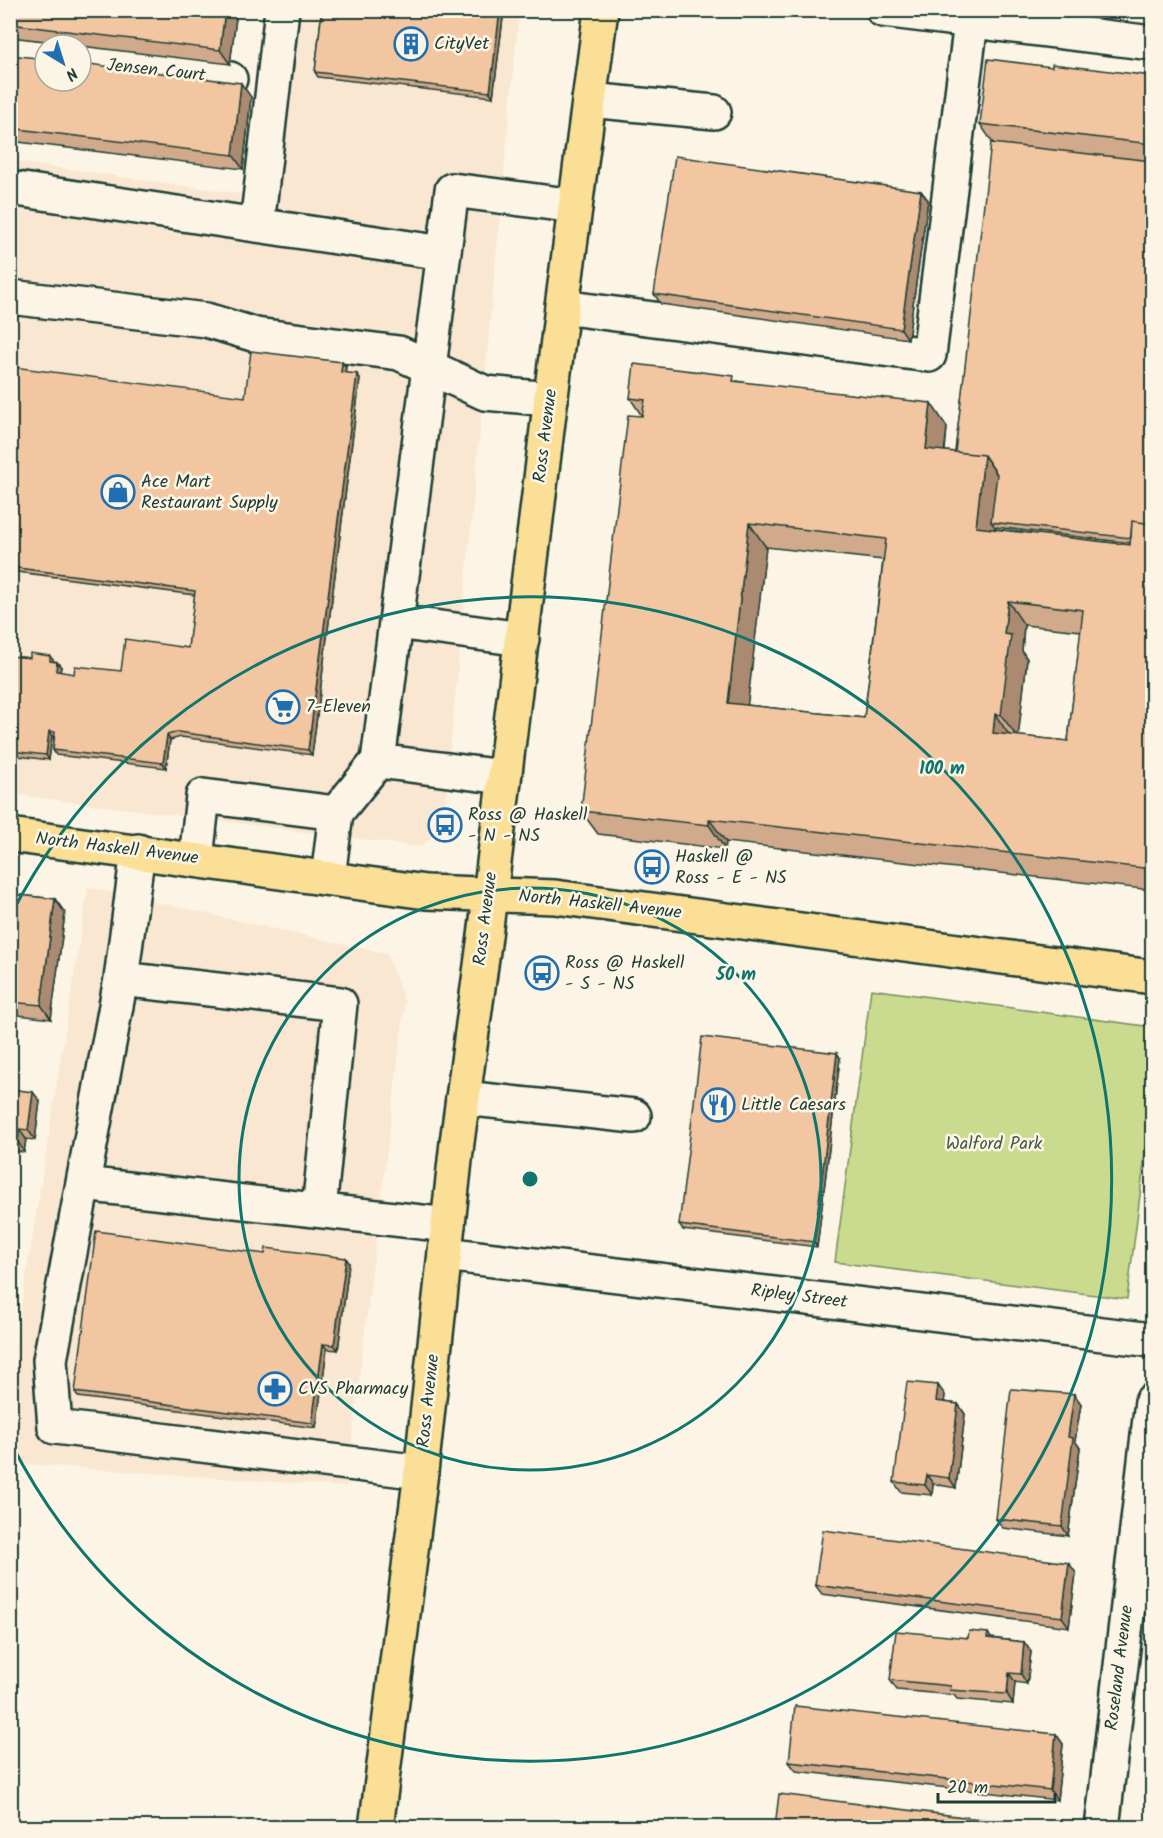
<svg xmlns="http://www.w3.org/2000/svg" width="1163" height="1838" viewBox="0 0 1163 1838" font-family="Kalam,sans-serif">
  <rect width="100%" height="100%" fill="#fcf5e5"/>
  <filter id="ink" filterUnits="userSpaceOnUse"><feTurbulence type="fractalNoise" baseFrequency=".0167" numOctaves="2"/><feDisplacementMap in="SourceGraphic" scale="12" xChannelSelector="R" yChannelSelector="G"/><feConvolveMatrix kernelMatrix="1 2 1 2 8 2 1 2 1" color-interpolation-filters="sRGB"/></filter>
  <g filter="url(#ink)">
    <path fill="#f9e7d1" d="M268 11H519L443 826 421 847 11 794V161L243 194Z
      M88 887 387 954 405 1003 346 1487 11 1463V1372Z"/>
    <path fill="#cada8e" stroke="#748c61" stroke-width="1.5" d="M871 989 1152 1027V1099L1127 1299 835 1262Z"/>
    <g fill="none" stroke-linecap="round" stroke-linejoin="round">
      <g stroke="#1f3d34" stroke-width="38">
        <path id="minor" d="M883 10 1152 43
          M10 54 45 58
          M81 62 230 79
          M589 100 714 112
          M10 188 443 253
          M257 225 282 10
          M10 297 206 320 256 335 399 353 485 393 551 399
          M562 307 929 355 971 22
          M396 622 522 639
          M378 761 503 777
          M138 851 121 979 50 1360 55 1427 421 1472
          M196 859 203 796 336 813
          M328 878 336 813 378 761 452 190 575 206
          M121 979 340 1004 319 1210
          M463 1098 634 1116
          M83 1184 448 1225
          M445 1254 1152 1340
          M1102 1828 1152 1401"/>
      </g>
      <g stroke="#1f3d34" stroke-width="38">
        <path id="major" d="M10 835 426 892 555 897 1152 977
          M376 1828 421 1472 457 1142 485 936 562 307 601 10"/>
      </g>
      <use href="#minor" stroke="#fcf5e5" stroke-width="33"/>
      <use href="#major" stroke="#fbdf96" stroke-width="33"/>
    </g>
    <path fill="#d1aa8b" stroke="#1f3d34" stroke-width="1.5" fill-rule="evenodd" d="M10 10H237L230 64 81 46V45L10 37Z
      M322 10H504L493 97 318 77 315 72Z
      M10 55 251 97 243 169 10 141Z
      M1052 67 1152 76V890L726 842 725 849 598 834 581 811 642 416 630 398 738 381 947 427 945 451 955 452 993 143 980 124ZM995 527 1130 543V545L995 529ZM766 547 883 560 864 718 747 705ZM1024 625 1081 631 1068 741 1018 736 1027 659 1022 651Z
      M921 191 928 200 908 339 661 304 654 294Z
      M346 367 345 373 360 379 312 755 181 737 170 740 166 768 56 755 53 750 54 736H52L49 760 10 755V656L30 658 50 656 54 661 57 662 61 667 60 672 74 674 121 671 188 648 195 595 10 571V395L245 397Z
      M10 894 55 899 65 913 51 1019 10 1014Z
      M837 1053 840 1058 817 1247 683 1230 679 1225Z
      M10 1089 40 1101 35 1140 26 1139 24 1152 10 1151Z
      M265 1254 346 1258 349 1263 338 1350 327 1349 316 1428 78 1397 75 1392Z
      M1074 1394 1081 1404 1075 1441 1080 1448 1068 1536 1003 1528 996 1519Z
      M945 1395 944 1402 958 1404 965 1414 956 1488 933 1484 932 1495 901 1492 894 1482Z
      M1076 1573 1069 1627 822 1594 815 1585Z
      M988 1633 991 1638 1024 1642 1031 1652 1027 1684 1015 1682 1013 1704 957 1699 954 1695 897 1690 890 1680 968 1638Z
      M1056 1734 1063 1744 1057 1800 796 1771 789 1762Z"/>
    <path fill="#aa8b71" stroke="#1f3d34" stroke-width="1.5" d="M225 10H237L230 64 220 50Z
      M500 10H504L493 97 490 92Z
      M241 83 251 97 243 169 233 155Z
      M921 191 928 200 908 339 901 329Z
      M342 362 346 367 344 377 341 372Z
      M357 374 360 379 312 755 308 750Z
      M931 403 947 427 942 472 926 449Z
      M984 455 1000 479 991 522 995 527 992 551 976 527Z
      M749 523 766 547 745 726 728 703Z
      M1008 601 1024 625 1022 651 1027 659 1018 738 1001 715 1004 634Z
      M57 662 61 667 59 676 56 671Z
      M995 714 1011 738 993 733Z
      M49 731 52 736 49 760 46 755Z
      M167 735 170 740 166 768 163 763Z
      M709 819 726 842 725 849 709 825Z
      M55 899 65 913 51 1019 41 1005Z
      M837 1053 840 1058 817 1247 814 1242Z
      M33 1092 40 1101 35 1140 28 1130Z
      M19 1129 26 1139 24 1152 18 1142Z
      M346 1258 349 1263 338 1350 334 1345Z
      M323 1344 327 1349 316 1428 312 1423Z
      M938 1385 945 1395 943 1411 936 1401Z
      M1074 1394 1081 1404 1075 1441 1080 1448 1068 1536 1062 1526 1068 1437Z
      M958 1404 965 1414 956 1488 949 1478Z
      M927 1475 933 1484 932 1495 925 1485Z
      M1069 1563 1076 1573 1069 1627 1062 1617Z
      M1024 1642 1031 1652 1027 1684 1021 1674Z
      M1009 1673 1015 1682 1013 1704 1007 1694Z
      M1056 1734 1063 1744 1057 1800 1050 1790Z"/>
    <path fill="#f3c6a2" stroke="#1f3d34" stroke-width="1.5" fill-rule="evenodd" d="M10 10H225L220 50 10 24Z
      M322 10H500L490 92 315 72Z
      M10 55 45 59V81H81V63L241 83 233 155 10 128Z
      M988 59 1052 67V64L1152 76V144L980 124Z
      M991 143 1152 161V524L1132 521 1131 538 991 522 997 474 984 455 955 452Z
      M675 156 921 191 901 329 654 294Z
      M251 351 342 362 341 372 357 374 308 750 178 732 167 735 163 763 53 750 55 732 49 731 46 755 10 751V656L30 658V653L50 656V661L57 662 56 671 74 674 75 666 121 671 125 639 188 648 195 591 10 567V395L14 367 245 397Z
      M634 364 734 376 733 381 931 403 926 449 984 455 976 527 1130 545 1132 521 1152 524V869L709 819V825L581 811 628 415 642 416 645 400 630 398ZM749 523 886 539 864 718 728 703ZM1008 601 1083 610 1068 741 993 733 995 714 1001 715 1011 635 1004 634Z
      M10 894 55 899 41 1005 10 1002Z
      M702 1037 837 1053 814 1242 679 1225Z
      M10 1089 33 1092 28 1130 19 1129 18 1142H10Z
      M96 1231 265 1254 266 1248 346 1258 334 1345 323 1344 312 1423 75 1392Z
      M907 1382 938 1385 936 1401 958 1404 949 1478 927 1475 925 1485 894 1482Z
      M1011 1389 1074 1394 1068 1437 1073 1438 1062 1526 996 1519Z
      M823 1530 1069 1563 1062 1617 815 1585Z
      M896 1631 968 1638 969 1631 988 1633 987 1638 1024 1642 1021 1674 1009 1673 1007 1694 950 1690 951 1686 890 1680Z
      M795 1706 1056 1734 1050 1790 789 1762Z
      M779 1794 1036 1826V1827H775Z"/>
  </g>
  <g fill="none" stroke="#0f766e" stroke-width="3">
    <circle cx="530" cy="1179" r="291"/>
    <path d="M11 915A582 582 0 1 1 11 1443"/>
  </g>
  <defs>
    <g id="building-ring" transform="scale(1.725)"><circle r="9.5" fill="#fcf5e5" stroke="#1f6fb2" stroke-width="1.5"/><path d="M-4-6H4V6H1V3H-1V6H-4ZM-2.5-4.3h1.7v1.8h-1.7ZM.8-4.3h1.7v1.8H.8ZM-2.5-1h1.7V.8h-1.7ZM.8-1h1.7V.8H.8Z" fill="#1f6fb2"/></g>
    <g id="shop-ring" transform="scale(1.725)"><circle r="9.5" fill="#fcf5e5" stroke="#1f6fb2" stroke-width="1.5"/><path d="M-5-2.5h2.3a2.7 3.5 0 0 1 5.4 0H5L5.5 6h-11ZM-1.5-2.5h3a1.5 2.3 0 0 0-3 0Z" fill="#1f6fb2"/></g>
    <g id="supermarket-ring" transform="scale(1.725)"><circle r="9.5" fill="#fcf5e5" stroke="#1f6fb2" stroke-width="1.5"/><path d="M-6-5.5h2.5l.6 2H6L4.5 2H-2.5L-4.4-4H-6ZM-1.5 3.2a1.3 1.3 0 1 0 .1 0ZM3 3.2a1.3 1.3 0 1 0 .1 0Z" fill="#1f6fb2"/></g>
    <g id="bus-ring" transform="scale(1.725)"><circle r="9.5" fill="#fcf5e5" stroke="#1f6fb2" stroke-width="1.5"/><path d="M-5-6H5V4H4V6H2V4H-2V6H-4V4H-5ZM-3.5-4V0h7V-4ZM-3.5 1.2v1.5H-2V1.2ZM2 1.2v1.5H3.5V1.2Z" fill="#1f6fb2"/></g>
    <g id="restaurant-ring" transform="scale(1.725)"><circle r="9.5" fill="#fcf5e5" stroke="#1f6fb2" stroke-width="1.5"/><path d="M-5-6h1v4h1v-4h1v4h1v-4h1v5L-1.5 .5V6h-2V.5L-5-1ZM5-6V6H3V1.5H1.5Q1.5-4 5-6Z" fill="#1f6fb2"/></g>
    <g id="pharmacy-ring" transform="scale(1.725)"><circle r="9.5" fill="#fcf5e5" stroke="#1f6fb2" stroke-width="1.5"/><path d="M-2-6h4v4h4v4h-4v4h-4v-4h-4v-4h4Z" fill="#1f6fb2"/></g>
  </defs>
  <g fill-rule="evenodd">
    <use href="#building-ring" x="411" y="44"/>
    <use href="#shop-ring" x="118" y="492"/>
    <use href="#supermarket-ring" x="283" y="707"/>
    <use href="#bus-ring" x="445" y="825"/>
    <use href="#bus-ring" x="652" y="867"/>
    <use href="#bus-ring" x="542" y="973"/>
    <use href="#restaurant-ring" x="718" y="1105"/>
    <use href="#pharmacy-ring" x="275" y="1389"/>
  </g>
  <g text-anchor="middle" dominant-baseline="central" stroke-width="5" stroke-linejoin="round" paint-order="stroke">
    <g font-size="18" fill="#1f3d34" stroke="#fcf5e5" text-anchor="start">
      <text x="434" y="44">CityVet</text>
      <text x="141" y="482">Ace Mart<tspan x="141" dy="21">Restaurant Supply</tspan></text>
      <text x="306" y="707">7-Eleven</text>
      <text x="468" y="815">Ross @ Haskell<tspan x="468" dy="21">- N - NS</tspan></text>
      <text x="675" y="857">Haskell @<tspan x="675" dy="21">Ross - E - NS</tspan></text>
      <text x="565" y="963">Ross @ Haskell<tspan x="565" dy="21">- S - NS</tspan></text>
      <text x="741" y="1105">Little Caesars</text>
      <text x="298" y="1389">CVS Pharmacy</text>
    </g>
    <g font-size="18" fill="#1f3d34" stroke="#fcf5e5">
      <text transform="translate(156 71) rotate(6)">Jensen Court</text>
      <text transform="translate(546 436) rotate(-83)">Ross Avenue</text>
      <text transform="translate(117 849) rotate(7)">North Haskell Avenue</text>
      <text transform="translate(600 905) rotate(6)">North Haskell Avenue</text>
      <text transform="translate(486 919) rotate(-83)">Ross Avenue</text>
      <text transform="translate(799 1297) rotate(7)">Ripley Street</text>
      <text transform="translate(429 1401) rotate(-84)">Ross Avenue</text>
      <text transform="translate(1120 1668) rotate(-83)">Roseland Avenue</text>
    </g>
    <g font-size="18" fill="#415c46" stroke="#fcf5e5">
      <text x="994" y="1144">Walford Park</text>
    </g>
  </g>
  <circle cx="530" cy="1179" r="9" fill="#0f766e" stroke="#fcf5e5" stroke-width="3"/>
  <g font-size="18" text-anchor="middle" font-weight="bold" fill="#0f766e" stroke="#fcf5e5" stroke-width="5" stroke-linejoin="round" paint-order="stroke">
    <text x="942" y="774">100 m</text>
    <text x="736" y="980">50 m</text>
  </g>
  <rect width="1163" height="1838" fill="none" stroke="#fcf5e5" stroke-width="36"/>
  <rect x="18" y="18" width="1127" height="1802" fill="none" stroke="#1f3d34" stroke-width="2" filter="url(#ink)"/>
  <g transform="translate(63 63) rotate(142)"><circle r="28" fill="#fcf5e5" stroke="#a4ab9e" stroke-width="1.5"/>
  <path d="M0-4.5L10 22L0 15L-10 22Z" fill="#1f6fb2"/>
  <text y="-9" font-size="16" font-weight="bold" text-anchor="middle" fill="#1f3d34">N</text>
  </g>
  <path d="M938 1793v9h117v-9" fill="none" stroke="#1f3d34" stroke-width="3"/>
  <text x="947" y="1793" font-size="18" fill="#1f3d34" stroke="#fcf5e5" stroke-width="4.5" paint-order="stroke">20 m</text>
</svg>
